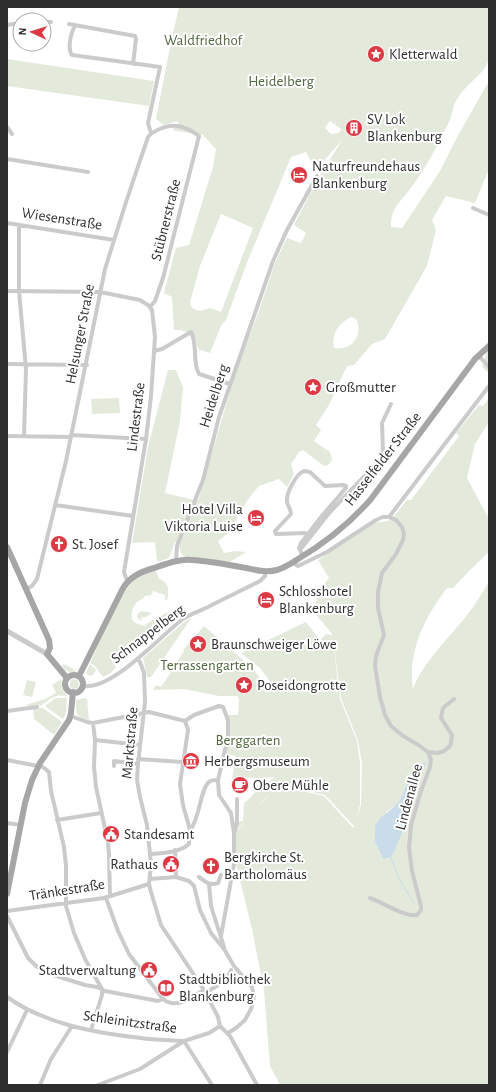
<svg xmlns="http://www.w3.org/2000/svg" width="496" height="1092" viewBox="0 0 496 1092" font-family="'Alegreya Sans',sans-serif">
  <rect width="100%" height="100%" fill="#fff"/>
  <path fill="#e3eadc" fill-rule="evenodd" d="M179 7H489C489 17 491 55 488 62 482 76 465 85 457 99 453 106 452 115 449 122 437 147 424 171 407 193 397 205 391 210 391 227L402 228 440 171 456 139 489 81V169L475 203 446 196 432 220 436 230 427 266 385 339 372 344 354 365 347 366 329 405 316 425 321 430 314 441 330 452 332 460 328 465 324 466 303 450 299 452 291 464 294 474 287 487 279 479 259 486 249 498 240 512 230 532 218 541 224 553 235 551 246 552 230 562 184 557 181 553 179 544 175 542 169 558 157 562 155 542 132 543 148 447 168 370H176L183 387 180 421 165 493 198 501 237 367 259 311 275 263 287 238 301 243 306 233 294 225 314 186 342 140 316 170 306 152 291 157 248 260 226 320 221 326 210 353 198 349 194 335 181 330H174L172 297 164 293 176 248 189 245 213 167 216 149 203 135 172 130 178 125V121L164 125 156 119 172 37ZM330 121 341 129 339 133 331 134 325 128ZM221 214 253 228 221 312 210 308 200 311 194 309 191 306 190 302 200 266ZM352 317 357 320C362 336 353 351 334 348 331 334 339 322 352 317Z
    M7 59 154 81 149 106 7 86Z
    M489 345V373L482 367Z
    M119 398 120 413 92 414 91 399Z
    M489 398V422L475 444 467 478 489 519V552L470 570 453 588H447C425 617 407 652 413 689 422 663 450 637 467 615 475 605 482 593 489 582V1085H280L270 1066 264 990 252 929 236 864V832C250 815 263 798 281 786L324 796 353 828 361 805 362 763 358 741 341 698 332 634 314 612 318 592 329 578 318 560 373 523 388 521 394 516 407 500H411L459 436 456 433 479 405 483 406ZM422 764 425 766 412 790 407 807 383 859 375 842 386 812 394 807 400 800 410 776Z
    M156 571 159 579C170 582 169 591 167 601L165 599V595L153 591 151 595 145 596 143 599C134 601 131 611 132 619L135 623 145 626 146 624 166 613H176L146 634 112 661 116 667 111 672V673L103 677 95 666 90 663C100 643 121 587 138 577 144 574 150 573 156 571Z
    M142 611 152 613 146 617H142L141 621 137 617 138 613Z
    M192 617 151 677H147L143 658 184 622Z
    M306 622 320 640 326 634 332 635 340 699 357 741 360 763V805L354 826 325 795 282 785 265 798 236 831 238 822 243 821 244 803C249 799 252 796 256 791 261 786 269 782 275 777L257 778 241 777 240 780 232 779 236 756 226 754 229 738V715H238L239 699 237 696H219L184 689 153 690 156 685 161 687 177 663V662L184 651 183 650 204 626 249 665 268 687 272 684 260 668 241 653Z
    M64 664 77 671 72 673 65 670 62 666Z
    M90 664 96 670 92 676 88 675 86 673Z
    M61 679 62 688 67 696C64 696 60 695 57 696 44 699 44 711 26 705L45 699 56 693 52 685Z
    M74 679 77 680 79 683 78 688C74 690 71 689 69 685L71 680Z
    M27 680 36 682 32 697 23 695Z
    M56 698H67L66 713 63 719 46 707V705Z
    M85 698 87 699 89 720C75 717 76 713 76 700Z
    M33 708H43L62 722 54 735 34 719Z"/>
  <path fill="#c9dce9" d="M426 761C425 771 416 780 413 789 408 802 407 816 403 829 400 839 396 848 391 857L383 859 375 842V826L380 818 394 807 400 800 410 776Z"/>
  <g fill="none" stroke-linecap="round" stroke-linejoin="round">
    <path stroke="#c9dce9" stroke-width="1" d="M391 857 399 879 414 903"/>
    <path stroke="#cbcbcb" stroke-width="4" d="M44 22H51
      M69 24 135 36 136 39 133 64
      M7 25 20 23
      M75 26C71 32 67 49 72 55L160 67 148 123 151 133
      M20 31V41
      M7 127 12 134
      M7 159 88 172
      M473 208 489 215
      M7 223 114 240
      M19 225V291L26 369 24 436
      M7 291 100 292 140 300 148 305 152 310 155 337 151 396 146 439 124 572 126 578 129 580
      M154 351 162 349 191 332C198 345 192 362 199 374L230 384
      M478 355 489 367
      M7 364 87 365
      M71 435 146 439
      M7 436 71 437
      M55 505 133 516
      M389 517 489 386
      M300 550 330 512 379 461 382 456 383 451 382 423 391 404
      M303 556 299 548 301 543 321 517 346 488V486L343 485 325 486 310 472 304 471C296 474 286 493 287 502 288 506 291 510 291 514L275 531 276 534H278L305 533 307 535
      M176 561 177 546 203 480 219 417 273 261 287 230 317 176
      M293 563 298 566 327 552 376 520 383 517H389L396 520 402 527 404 534 403 540 396 554 382 573 378 592V608L384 635 376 656 375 666 380 697 385 715 391 726 403 736 417 744 428 752 438 753 444 751 450 746 451 743 452 735 441 718 443 708 454 699
      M26 589 32 586 37 579 66 461 105 269 127 199 148 137C152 132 157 130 162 128 176 123 187 127 199 136L163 278 155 301 150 307
      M138 659 140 662 144 673 145 702 138 764 137 780 140 797 147 825 151 864 149 884 151 892 161 925 204 990 218 1017 220 1026
      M83 686C112 691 160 636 183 619 190 614 200 611 208 607 225 598 243 590 260 581L265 576 266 571
      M7 711 37 707
      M71 716 87 722 93 723 149 712 185 721
      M185 721 194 715 219 706 223 707 228 720V737L218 780 219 795 231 813 234 833V864L221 936
      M93 723 95 740 94 767 96 787 108 842 109 855 110 896
      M95 740 140 745
      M138 759 182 762
      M7 760 43 767 49 772 51 791 64 847 66 866V906L74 933 85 959 102 989
      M114 766V761L138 764
      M57 820 101 813
      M7 823 21 825
      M190 830C200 819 200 789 209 782 211 780 215 780 218 780
      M235 831 237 822V799
      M175 850 176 877
      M150 854C163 853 179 853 189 844L190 830 183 805 180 784 188 730 185 721
      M199 877C206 882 209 886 218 883L221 875
      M150 879 176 877 189 881 194 886 200 910 211 933 224 949 234 966 252 987 254 996 251 1009 245 1020 236 1028 228 1033
      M209 884 211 906 224 947
      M106 898 118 931 129 954 163 999
      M370 898C382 902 406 918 417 915L421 910V906L412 871 409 848 411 825 421 791 430 767 431 760 428 752
      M7 911 104 898 149 884
      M7 916 28 958 36 966 47 973 85 985 97 987 105 991 158 1001 163 999C176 1010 192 997 204 990
      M205 993C214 988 228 980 231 970
      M7 997C45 1024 95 1033 141 1038 155 1040 170 1040 184 1041
      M220 1026 230 1036 257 1085
      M91 1030 102 995V989
      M184 1041 212 1085
      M7 1052 27 1010
      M40 1085 51 1059 72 1026
      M98 1085 140 1069 184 1041 209 1033 220 1026"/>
    <path stroke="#cbcbcb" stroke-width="5" d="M7 631 47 654"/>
    <path stroke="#a6a6a6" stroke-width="6" d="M7 547 49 640 50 648 47 654 67 678
      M65 684a9 9 0 1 1 18 0a9 9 0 1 1-18 0Z
      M79 676 122 590C129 577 140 572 154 568 166 564 178 559 192 560 210 561 229 565 246 568 256 570 266 573 277 570 284 568 292 563 298 559 325 543 350 523 371 499L475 359 489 346
      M7 894 25 803 32 780 40 763 69 720 71 713 73 692"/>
  </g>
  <defs>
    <g id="sight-disc" transform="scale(0.9)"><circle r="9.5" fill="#db3944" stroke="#fff"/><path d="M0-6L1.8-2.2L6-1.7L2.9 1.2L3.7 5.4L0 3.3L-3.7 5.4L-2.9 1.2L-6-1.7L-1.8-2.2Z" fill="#fff"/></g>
    <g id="building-disc" transform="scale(0.9)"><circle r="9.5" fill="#db3944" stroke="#fff"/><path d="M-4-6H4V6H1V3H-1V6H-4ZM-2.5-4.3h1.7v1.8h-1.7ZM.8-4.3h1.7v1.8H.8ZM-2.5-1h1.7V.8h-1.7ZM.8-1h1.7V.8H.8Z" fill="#fff"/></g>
    <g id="hotel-disc" transform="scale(0.9)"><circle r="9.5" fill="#db3944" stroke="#fff"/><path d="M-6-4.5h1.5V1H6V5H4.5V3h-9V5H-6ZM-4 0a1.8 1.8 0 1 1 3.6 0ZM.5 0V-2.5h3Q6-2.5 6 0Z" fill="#fff"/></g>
    <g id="church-disc" transform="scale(0.9)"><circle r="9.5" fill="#db3944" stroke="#fff"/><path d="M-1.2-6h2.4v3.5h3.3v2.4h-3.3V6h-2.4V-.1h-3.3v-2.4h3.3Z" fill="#fff"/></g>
    <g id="museum-disc" transform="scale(0.9)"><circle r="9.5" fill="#db3944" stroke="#fff"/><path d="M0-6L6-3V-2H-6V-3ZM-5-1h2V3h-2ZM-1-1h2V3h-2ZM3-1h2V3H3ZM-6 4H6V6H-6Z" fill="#fff"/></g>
    <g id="cafe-disc" transform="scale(0.9)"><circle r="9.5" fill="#db3944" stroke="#fff"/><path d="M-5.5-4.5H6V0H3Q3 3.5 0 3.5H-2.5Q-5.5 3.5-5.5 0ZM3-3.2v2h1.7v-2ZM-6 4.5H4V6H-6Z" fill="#fff"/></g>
    <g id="civic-disc" transform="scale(0.9)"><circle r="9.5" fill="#db3944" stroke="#fff"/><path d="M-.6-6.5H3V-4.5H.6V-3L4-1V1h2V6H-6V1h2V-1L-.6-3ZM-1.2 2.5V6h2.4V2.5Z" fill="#fff"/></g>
    <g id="library-disc" transform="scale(0.9)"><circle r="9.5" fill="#db3944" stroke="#fff"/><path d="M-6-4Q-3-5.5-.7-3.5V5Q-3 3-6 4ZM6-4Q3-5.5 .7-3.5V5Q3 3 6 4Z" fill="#fff"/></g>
  </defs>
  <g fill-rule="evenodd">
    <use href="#sight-disc" x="376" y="54"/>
    <use href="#building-disc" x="354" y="128"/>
    <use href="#hotel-disc" x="299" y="175"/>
    <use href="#sight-disc" x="313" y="387"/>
    <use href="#hotel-disc" x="256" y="518"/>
    <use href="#church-disc" x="59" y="544"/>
    <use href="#hotel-disc" x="266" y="600"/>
    <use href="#sight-disc" x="198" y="644"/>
    <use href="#sight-disc" x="244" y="685"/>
    <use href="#museum-disc" x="191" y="761"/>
    <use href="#cafe-disc" x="240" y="785"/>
    <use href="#civic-disc" x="111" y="834"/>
    <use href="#civic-disc" x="171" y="864"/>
    <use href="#church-disc" x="211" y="866"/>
    <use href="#civic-disc" x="149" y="970"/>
    <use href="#library-disc" x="166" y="988"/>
  </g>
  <g text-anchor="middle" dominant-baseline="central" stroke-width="4" stroke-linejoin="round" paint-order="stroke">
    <g font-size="15" fill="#50673e" stroke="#fff">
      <text x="203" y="40">Waldfriedhof</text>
      <text x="281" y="81">Heidelberg</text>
      <text x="207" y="665">Terrassengarten</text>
      <text x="248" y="740">Berggarten</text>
    </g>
    <g font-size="15" fill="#2e2e2e" stroke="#fff" text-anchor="start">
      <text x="389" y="54">Kletterwald</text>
      <text x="367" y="119">SV Lok<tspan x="367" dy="17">Blankenburg</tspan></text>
      <text x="312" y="166">Naturfreundehaus<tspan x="312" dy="17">Blankenburg</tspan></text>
      <text x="326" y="387">Großmutter</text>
      <text x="243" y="509" text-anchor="end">Hotel Villa<tspan x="243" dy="17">Viktoria Luise</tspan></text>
      <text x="72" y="544">St. Josef</text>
      <text x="279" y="591">Schlosshotel<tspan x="279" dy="17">Blankenburg</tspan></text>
      <text x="211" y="644">Braunschweiger Löwe</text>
      <text x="257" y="685">Poseidongrotte</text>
      <text x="204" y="761">Herbergsmuseum</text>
      <text x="253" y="785">Obere Mühle</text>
      <text x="124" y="834">Standesamt</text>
      <text x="224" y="857">Bergkirche St.<tspan x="224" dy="17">Bartholomäus</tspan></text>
      <text x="158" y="864" text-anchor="end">Rathaus</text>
      <text x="136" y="970" text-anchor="end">Stadtverwaltung</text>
      <text x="179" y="979">Stadtbibliothek<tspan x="179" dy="17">Blankenburg</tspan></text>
    </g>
    <g font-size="15" fill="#2e2e2e" stroke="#fff">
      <text transform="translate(62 219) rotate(9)">Wiesenstraße</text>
      <text transform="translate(166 220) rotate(-76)">Stübnerstraße</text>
      <text transform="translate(80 334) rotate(-79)">Helsunger Straße</text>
      <text transform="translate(214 396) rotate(-72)">Heidelberg</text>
      <text transform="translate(136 417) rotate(-83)">Lindestraße</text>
      <text transform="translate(383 459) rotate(-52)">Hasselfelder Straße</text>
      <text transform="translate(148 634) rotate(-37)">Schnappelberg</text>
      <text transform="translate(130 743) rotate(-85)">Marktstraße</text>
      <text transform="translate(409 797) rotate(-75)">Lindenallee</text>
      <text transform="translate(67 890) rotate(-9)">Tränkestraße</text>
      <text transform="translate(130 1022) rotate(8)">Schleinitzstraße</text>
    </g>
  </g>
  <rect width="496" height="1092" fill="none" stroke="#2e2e2e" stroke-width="16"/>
  <g transform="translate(32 32) rotate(274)"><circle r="19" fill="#ffffff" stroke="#ababab"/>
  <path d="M0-3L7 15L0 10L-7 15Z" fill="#db3944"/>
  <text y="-6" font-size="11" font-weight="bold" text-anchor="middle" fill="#2e2e2e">N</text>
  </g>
</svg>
